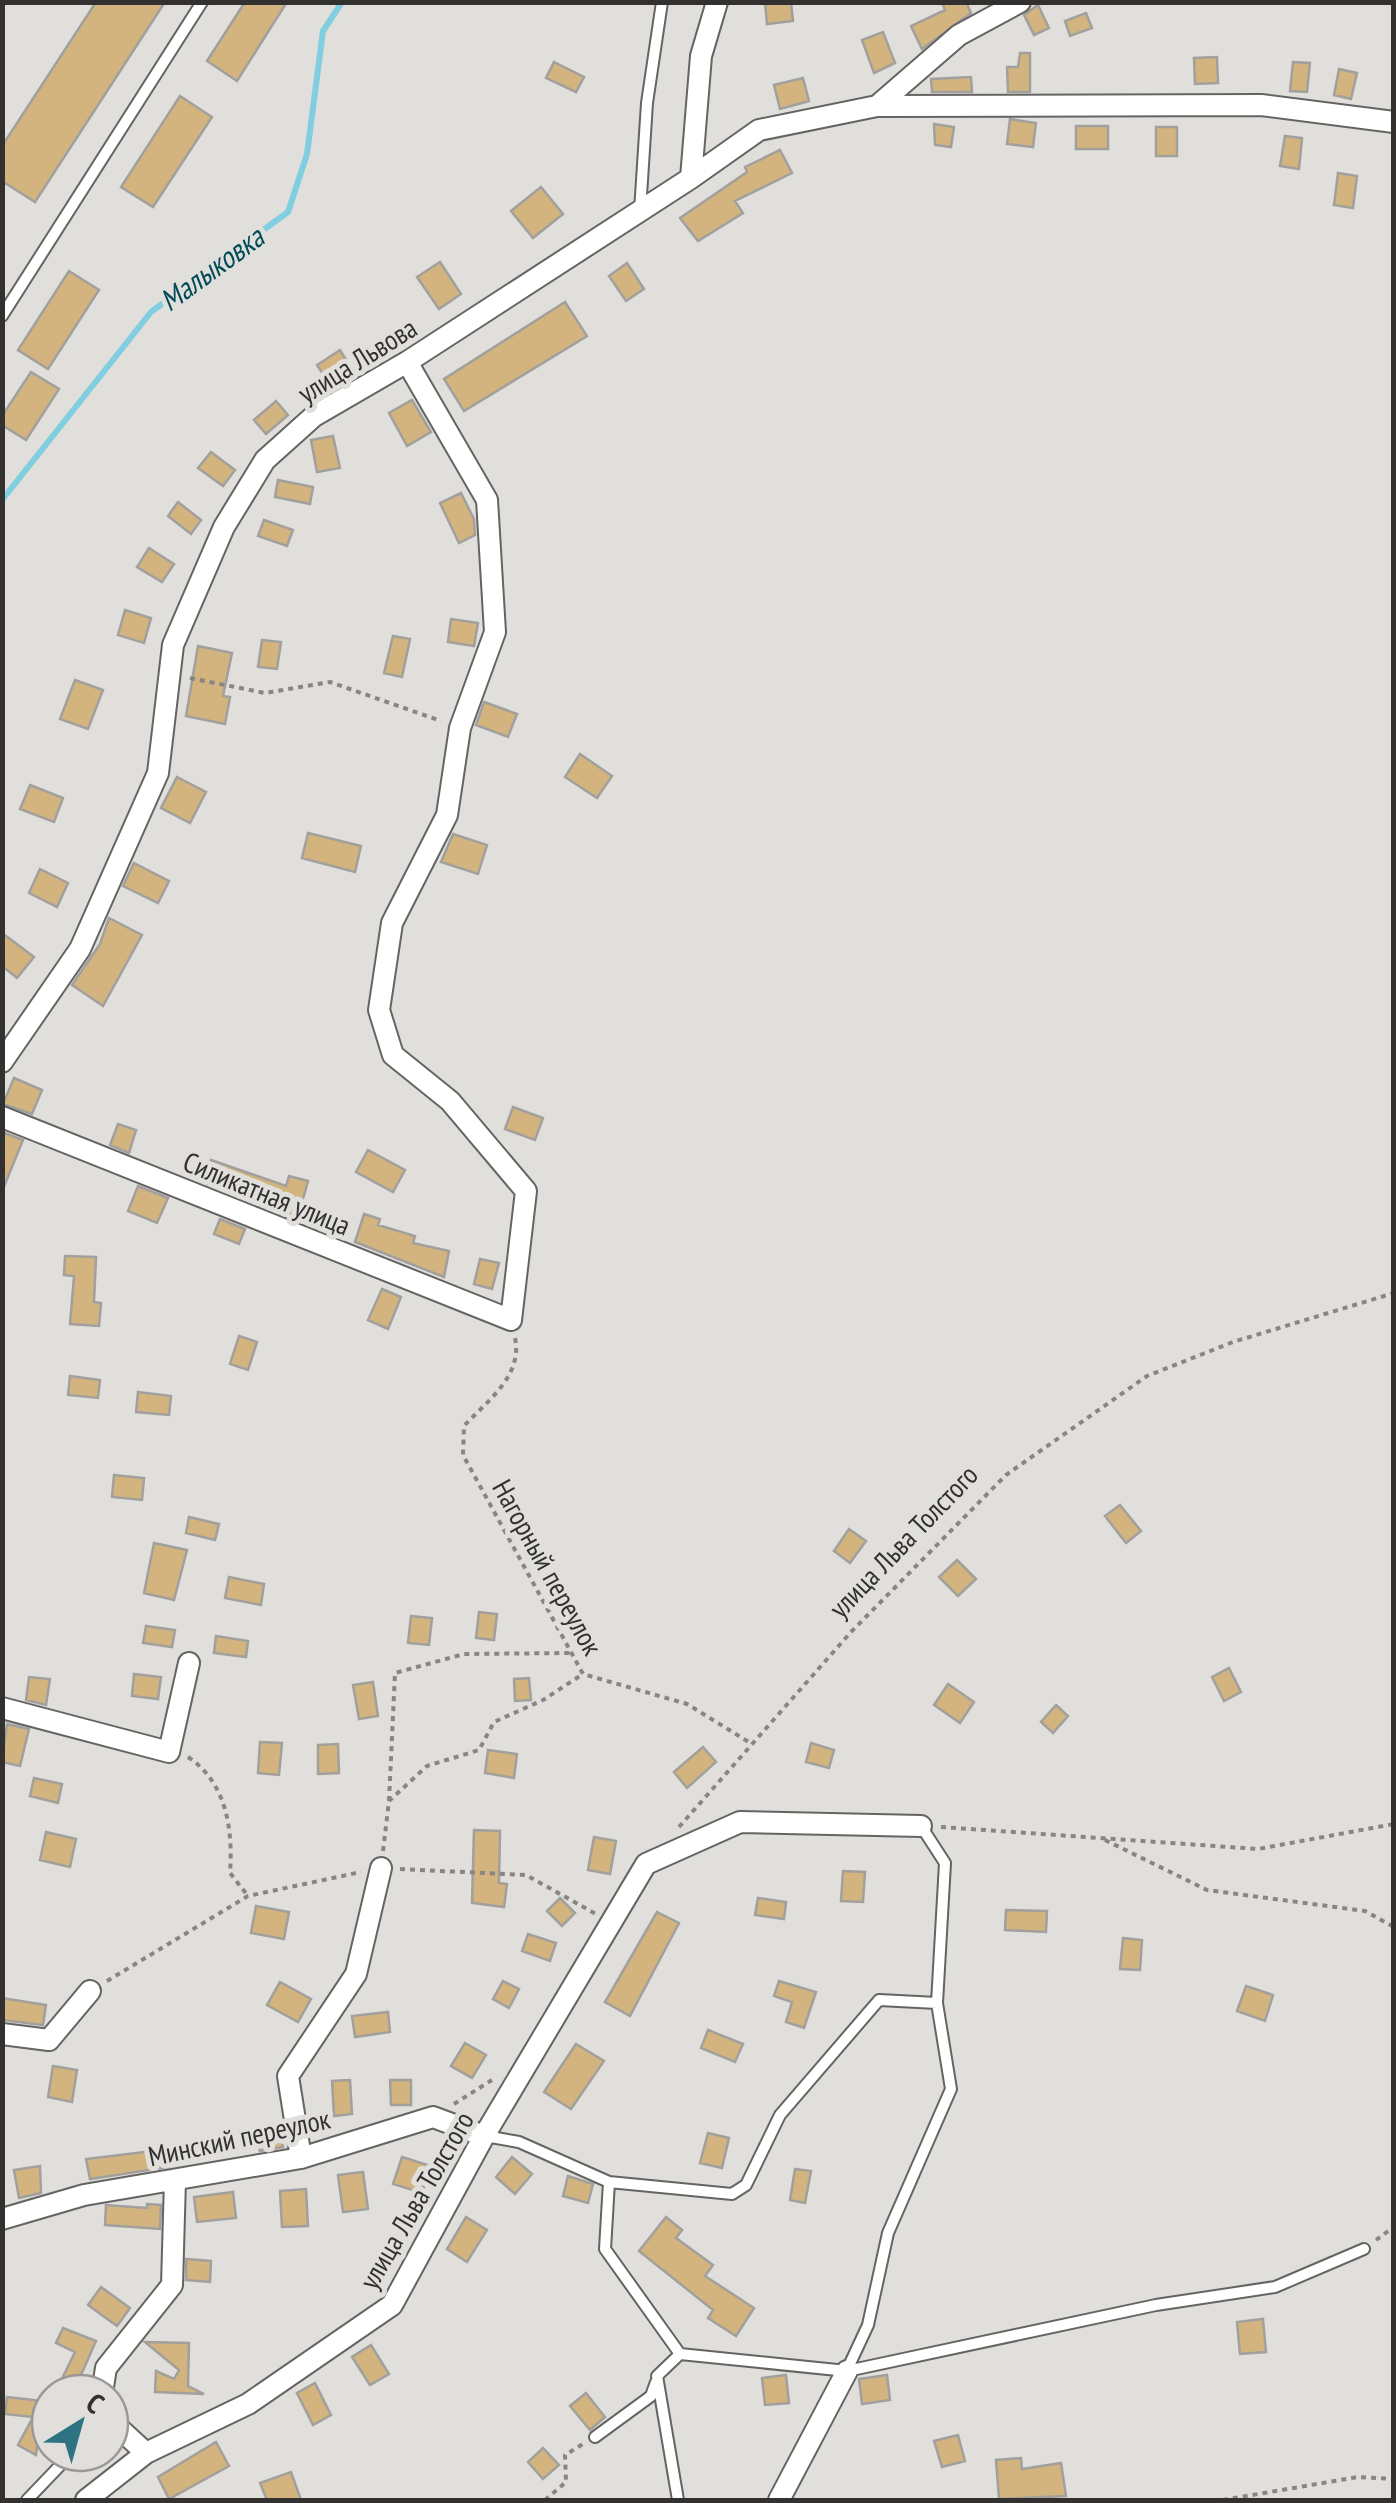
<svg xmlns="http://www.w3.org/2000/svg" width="1396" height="2503" viewBox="0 0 1396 2503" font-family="'PT Sans Narrow',sans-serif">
  <rect width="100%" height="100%" fill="#e1dfdc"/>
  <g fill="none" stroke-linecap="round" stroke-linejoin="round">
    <path stroke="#81cee0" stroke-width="6" d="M2 500 151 312 288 212 307 154 323 31 342 2"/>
  </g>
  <path fill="#d4b47e" stroke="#a1a09d" stroke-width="2.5" d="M96 2H165L35 202 2 181V146Z
    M245 2H287L237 81 207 61Z
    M765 2H791L793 21 767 24Z
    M942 2H966L971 13 922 49 911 26 945 10Z
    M1038 5 1049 28 1034 35 1024 15Z
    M1086 13 1092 28 1070 36 1065 21Z
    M883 32 895 63 874 73 862 40Z
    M1020 53H1030V92H1008L1007 67H1018Z
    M1217 57 1218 83 1195 84 1194 58Z
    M554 62 584 77 576 92 546 78Z
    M1293 62 1310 63 1307 92 1290 91Z
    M1339 69 1357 73 1351 99 1334 95Z
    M971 77 972 92H932L931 79Z
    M803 78 809 101 780 109 774 85Z
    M180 96 212 117 153 207 121 187Z
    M1010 119 1036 123 1033 147 1007 144Z
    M934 124 954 127 951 147 935 145Z
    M1076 126H1108V149H1076Z
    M1156 127H1177V156H1156Z
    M1285 136 1302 138 1299 169 1280 166Z
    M780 150 792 173 735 201 743 213 698 241 680 218 747 172 745 167Z
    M1338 173 1357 176 1353 208 1334 205Z
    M541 187 563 214 533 238 511 211Z
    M440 262 461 294 439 309 417 277Z
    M627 263 644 289 626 301 609 276Z
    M69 271 99 290 48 369 18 350Z
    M565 302 587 336 464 411 444 379Z
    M340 350 353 371 330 385 317 365Z
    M31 372 59 389 26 440 2 425V416Z
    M412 400 431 432 407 446 389 413Z
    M276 401 288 415 266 434 254 420Z
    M333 436 340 468 317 472 311 440Z
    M211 452 235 470 223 486 198 468Z
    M278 480 313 487 310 504 275 497Z
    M461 493 474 519 475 535 459 543 440 503Z
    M178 502 201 520 191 534 168 516Z
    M264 520 293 530 287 546 258 536Z
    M149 548 174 564 162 582 137 567Z
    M125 610 151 618 144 643 118 635Z
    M451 619 478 623 474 646 448 642Z
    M393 636 410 639 402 677 384 673Z
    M262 640 281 642 277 669 258 667Z
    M198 646 232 653 223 696 230 697 225 724 186 716Z
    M75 680 103 690 88 729 60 719Z
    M484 702 517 714 508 737 476 725Z
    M580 754 612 776 597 798 565 777Z
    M177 777 206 792 190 823 161 808Z
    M30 785 63 798 54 822 20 809Z
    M308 833 361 846 355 872 302 858Z
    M453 834 487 845 478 874 441 862Z
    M134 863 169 881 158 903 123 886Z
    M40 869 68 883 57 907 29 893Z
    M109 918 142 935 103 1006 72 985 100 944Z
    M2 933 34 957 17 978 2 966Z
    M14 1078 42 1090 32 1114 3 1104Z
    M513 1107 543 1118 535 1140 505 1129Z
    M118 1124 136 1130 129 1153 110 1145Z
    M2 1132 23 1140 3 1189H2Z
    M368 1150 405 1170 393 1192 356 1172Z
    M211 1160 286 1186 289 1176 308 1181 298 1217 202 1182Z
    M138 1186 168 1198 157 1223 128 1211Z
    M364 1214 380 1219 378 1225 415 1236 413 1243 449 1251 444 1277 355 1242Z
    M220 1219 245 1229 239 1244 214 1234Z
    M65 1256 96 1257 94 1302 101 1303 99 1326 70 1324 74 1276 64 1275Z
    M480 1259 499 1263 492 1289 474 1284Z
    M382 1289 401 1297 388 1329 368 1320Z
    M239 1336 257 1342 248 1370 230 1364Z
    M70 1376 100 1380 98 1398 68 1395Z
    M138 1392 171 1396 169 1415 136 1412Z
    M114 1475 144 1478 142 1500 112 1497Z
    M1120 1505 1141 1531 1126 1543 1105 1516Z
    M189 1517 219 1524 215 1540 186 1533Z
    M849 1529 866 1541 850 1563 834 1551Z
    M154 1543 187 1550 174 1600 144 1593Z
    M957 1560 976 1579 958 1596 939 1577Z
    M229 1577 264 1584 261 1605 225 1598Z
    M479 1612 497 1614 494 1640 476 1638Z
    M411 1616 432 1618 429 1645 408 1643Z
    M146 1626 175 1630 172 1647 143 1643Z
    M216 1636 248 1641 246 1657 214 1653Z
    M1229 1668 1241 1692 1224 1701 1212 1677Z
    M134 1674 161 1677 158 1699 132 1696Z
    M29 1677 50 1679 46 1705 26 1700Z
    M529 1678 531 1700 515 1701 514 1679Z
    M373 1682 378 1716 359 1719 353 1685Z
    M948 1684 974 1702 960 1723 934 1705Z
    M1056 1705 1068 1716 1053 1733 1041 1722Z
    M7 1724 29 1729 20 1766 2 1762Z
    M260 1742 282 1743 279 1775 258 1773Z
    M811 1743 834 1750 829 1768 806 1762Z
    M338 1744 339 1773 318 1774V1745Z
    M703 1747 716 1762 687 1788 674 1772Z
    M488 1750 517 1754 514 1778 485 1773Z
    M34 1778 62 1784 58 1803 30 1796Z
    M474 1830 500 1831 499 1883 507 1884 504 1907 472 1903Z
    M46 1832 76 1839 70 1867 40 1860Z
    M594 1837 616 1841 610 1874 588 1870Z
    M843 1871 865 1872 863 1902 841 1901Z
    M560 1898 575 1913 562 1926 547 1911Z
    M758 1898 786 1902 784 1919 755 1915Z
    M256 1906 289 1912 284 1939 251 1933Z
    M1006 1910 1047 1911 1046 1932 1005 1930Z
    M657 1912 679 1923 630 2016 605 2002Z
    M528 1934 556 1943 550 1961 522 1951Z
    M1123 1938 1142 1940 1140 1970 1120 1969Z
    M503 1981 519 1989 509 2008 493 1999Z
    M779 1981 816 1992 804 2028 786 2022 792 2002 774 1996Z
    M280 1982 311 1999 298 2022 267 2005Z
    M1246 1986 1273 1995 1265 2021 1237 2011Z
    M2 1998 46 2005 43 2025 2 2020Z
    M388 2012 390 2032 355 2037 352 2016Z
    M708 2030 743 2044 735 2062 701 2048Z
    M465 2043 486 2055 472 2078 451 2066Z
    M576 2044 604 2061 571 2109 544 2092Z
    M53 2066 77 2070 72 2102 48 2097Z
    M350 2080 352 2114 334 2116 332 2081Z
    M390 2080H411V2105H391Z
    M278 2128 283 2147 260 2151 256 2133Z
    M708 2133 729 2138 722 2168 700 2163Z
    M170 2149 169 2167 90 2179 86 2159Z
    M402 2157 431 2166 422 2193 393 2184Z
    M512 2157 532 2174 515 2194 496 2177Z
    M40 2166 41 2193 19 2198 14 2170Z
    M795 2169 811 2171 805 2203 790 2200Z
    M363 2172 368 2209 343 2212 338 2175Z
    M568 2176 593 2184 588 2203 563 2196Z
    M306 2189 308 2226 282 2227 280 2191Z
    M233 2192 236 2218 197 2222 194 2197Z
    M147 2204 161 2205 160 2229 105 2225 106 2205 147 2208Z
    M466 2217 487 2230 467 2262 447 2249Z
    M666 2217 682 2230 676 2238 713 2265 705 2276 754 2308 736 2336 708 2318 713 2310 639 2251Z
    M186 2259 211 2261 210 2282 186 2280Z
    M101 2287 130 2308 117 2326 88 2305Z
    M1263 2319 1266 2352 1240 2354 1237 2322Z
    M63 2328 96 2341 73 2393H55L75 2352 56 2343Z
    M145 2342 189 2343 188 2386 204 2394 155 2392 156 2371 174 2379 179 2370Z
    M371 2345 389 2374 370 2385 352 2357Z
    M786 2375 789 2403 765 2405 762 2378Z
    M887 2375 890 2400 862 2404 859 2379Z
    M315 2383 331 2415 313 2425 297 2393Z
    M586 2393 605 2417 590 2430 570 2406Z
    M7 2397 43 2401 36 2455 18 2445 33 2417 5 2414Z
    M958 2435 965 2461 942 2467 934 2441Z
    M216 2442 229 2466 169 2499 158 2477Z
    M543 2448 559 2465 543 2479 528 2462Z
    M1021 2458 1022 2469 1061 2463 1066 2496 999 2499 996 2460Z
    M291 2472 301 2500H267L260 2483Z"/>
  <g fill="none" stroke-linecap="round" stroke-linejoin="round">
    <g stroke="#656462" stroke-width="14">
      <path id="lane" d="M640 211 647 103 662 2
        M2 316 202 2
        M485 2136 519 2142 609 2182 605 2249 680 2354 847 2371 1156 2305 1275 2287 1364 2249
        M609 2182 732 2194 746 2185 780 2115 879 2000 937 2003
        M847 2370 868 2325 888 2233 951 2089 937 2003 945 1863 921 1826
        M595 2437 651 2396 656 2382
        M27 2500 72 2453
        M678 2500 657 2376 680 2354"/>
    </g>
    <g stroke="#656462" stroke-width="24">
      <path id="street" d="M877 106 959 35 1020 2
        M691 178 759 130 877 106 1261 105 1394 122
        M2 1062 80 949 158 773 173 645 224 527 265 460 314 416 407 362 691 178 701 56 717 2
        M2 1117 511 1320 526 1191 450 1101 393 1055 379 1010 392 923 447 815 460 728 495 632 487 500 407 362
        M2 1708 169 1752 189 1663
        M2 2034 49 2040 90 1991
        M301 2158 288 2076 356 1974 381 1868
        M2 2219 84 2195 301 2158 433 2117 484 2136
        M102 2393 106 2368 172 2285 175 2180
        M110 2420 146 2453
        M86 2500 146 2453 248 2404 392 2305 484 2136 646 1864 740 1822 921 1826
        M779 2500 847 2371"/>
    </g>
    <path stroke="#888684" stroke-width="4" stroke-dasharray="5 5" stroke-linecap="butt" d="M190 678 265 693 330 682 441 721
      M515 1338C523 1376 487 1401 464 1426L463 1455 583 1674 687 1704 752 1744
      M188 1757C227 1783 233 1830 230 1873L248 1896
      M389 1801 395 1673 464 1654 570 1653
      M679 1827 851 1632 1006 1475 1147 1376 1233 1342 1394 1293
      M941 1827 1258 1849 1394 1824
      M1105 1840 1207 1890 1365 1911 1394 1927
      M383 1851 389 1801 427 1766 479 1750 494 1722 543 1700 583 1674
      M400 1869 526 1875 596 1914
      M107 1981 248 1896 361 1872
      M454 2104 492 2080
      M1376 2240 1394 2227
      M545 2500 566 2482 565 2455 583 2444
      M1223 2500 1358 2477 1394 2479"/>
    <use href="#lane" stroke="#fff" stroke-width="10"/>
    <use href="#street" stroke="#fff" stroke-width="20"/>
  </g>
  <g text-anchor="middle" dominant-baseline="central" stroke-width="10" stroke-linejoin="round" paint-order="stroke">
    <g font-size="28" fill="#323130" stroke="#e1dfdc">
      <text transform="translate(357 360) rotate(-32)">улица Львова</text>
      <text transform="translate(267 1193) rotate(22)">Силикатная улица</text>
      <text transform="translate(903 1541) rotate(-46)">улица Льва Толстого</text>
      <text transform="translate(548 1567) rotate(61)">Нагорный переулок</text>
      <text transform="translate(239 2137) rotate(-12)">Минский переулок</text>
      <text transform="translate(416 2200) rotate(-60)">улица Льва Толстого</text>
    </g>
    <g font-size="30" font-style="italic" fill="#014a57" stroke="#e1dfdc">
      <text transform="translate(211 268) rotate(-36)">Малыковка</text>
    </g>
  </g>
  <rect width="1396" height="2503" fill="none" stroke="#323130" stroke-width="10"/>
  <g transform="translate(80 2423) rotate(37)"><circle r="48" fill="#e1dfdc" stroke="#9b9997" stroke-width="2.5"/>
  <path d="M0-8L18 38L0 25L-18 38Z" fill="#2e7382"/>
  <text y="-15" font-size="28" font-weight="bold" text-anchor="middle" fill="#323130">С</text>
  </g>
</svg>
